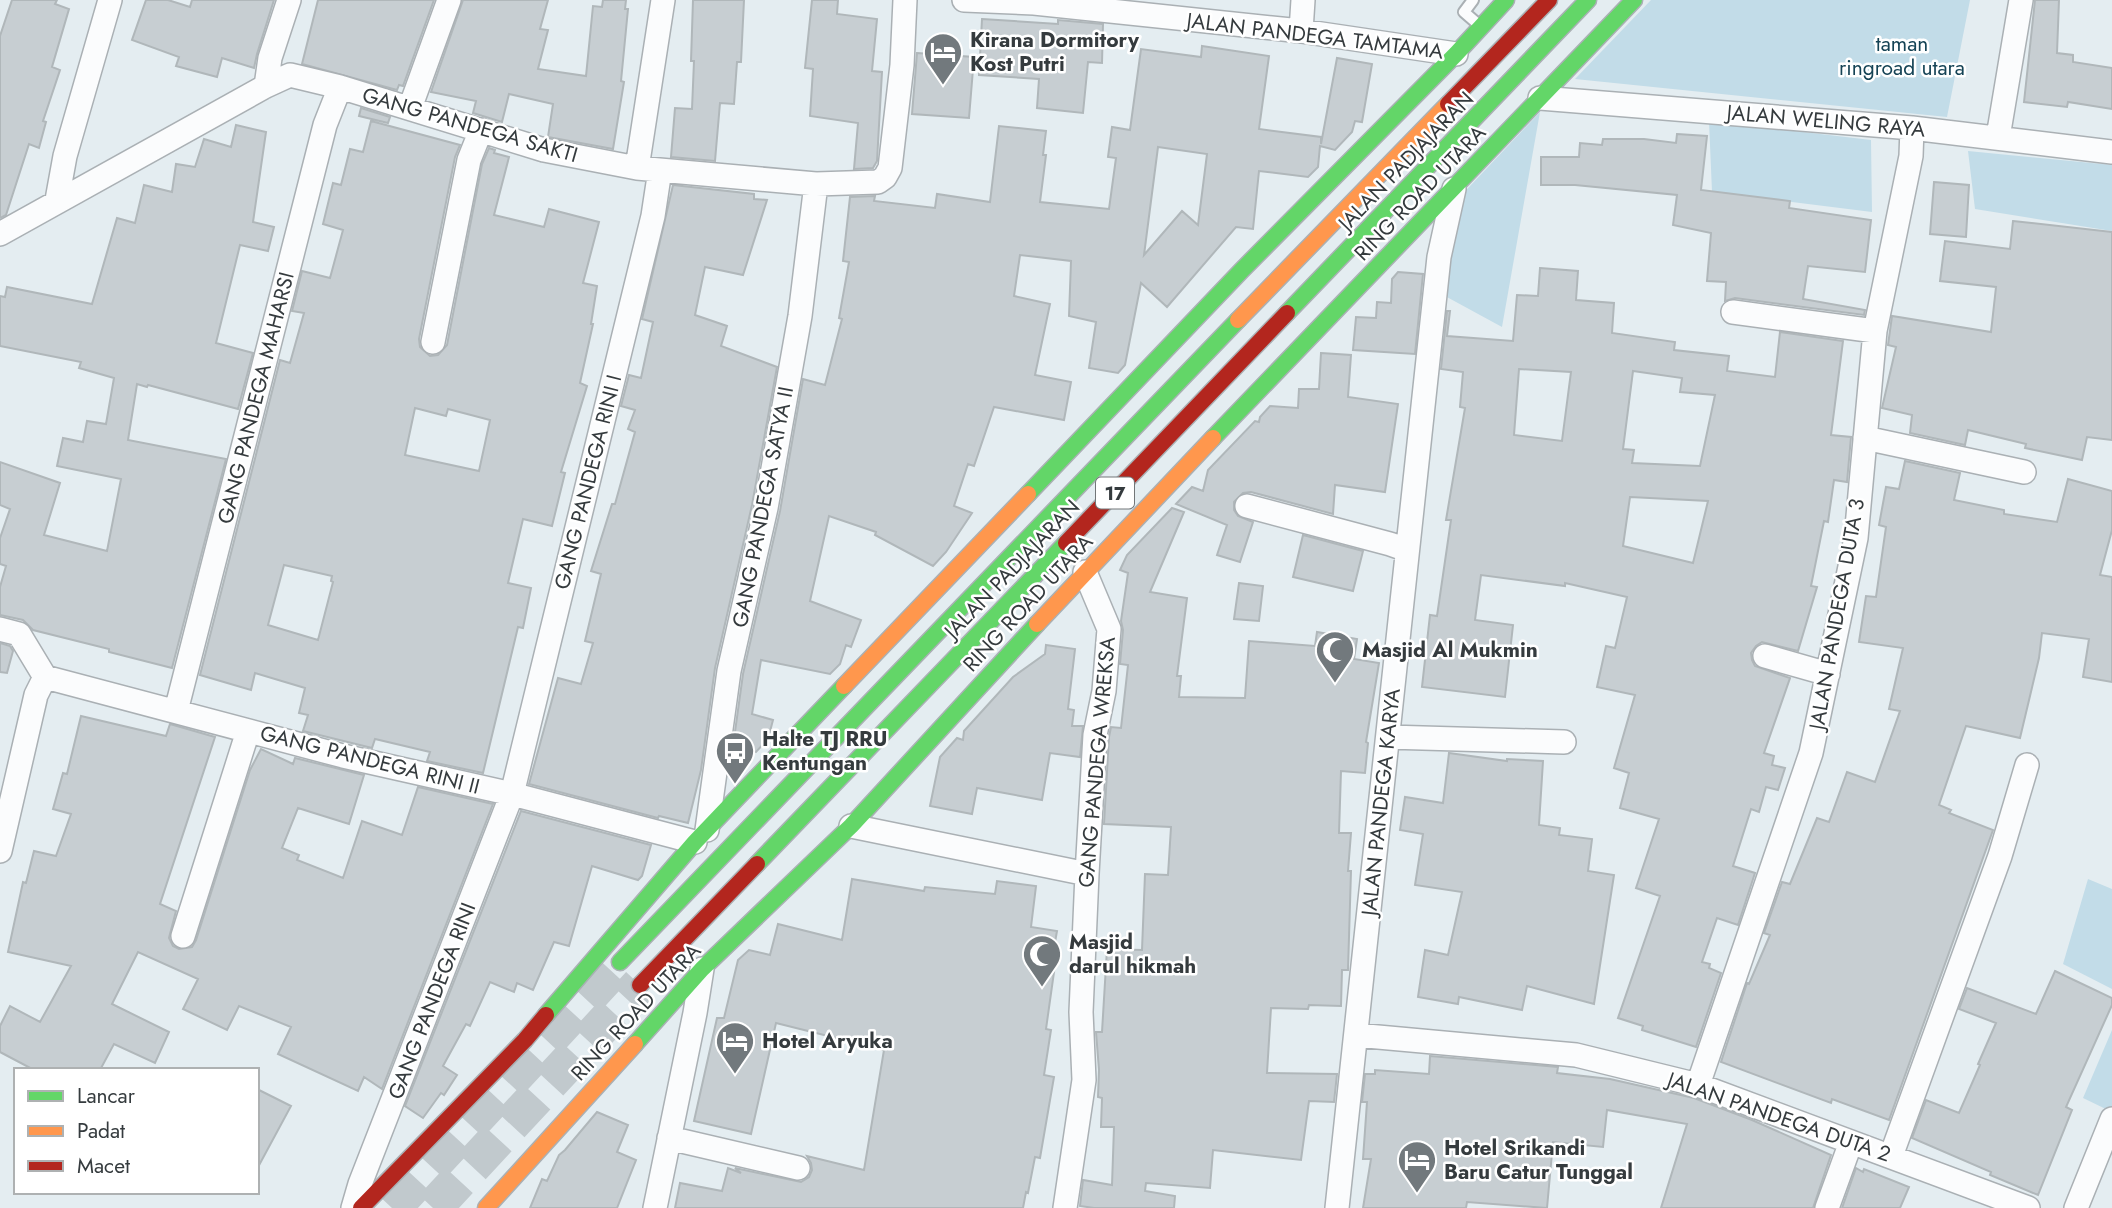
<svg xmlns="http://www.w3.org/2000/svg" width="2112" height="1208" viewBox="0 0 2112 1208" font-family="Jost,sans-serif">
  <rect width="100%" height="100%" fill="#e4edf1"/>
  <path fill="#c2dce8" d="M1651 0H1970L1947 117 1575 79Z
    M1540 112 1502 327 1445 296 1453 204Z
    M1709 121 1871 140 1872 212 1712 192Z
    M1968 151 2112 165V231L1975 209Z
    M2088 879 2112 889V989L2063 964Z
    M2112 1030V1112L2083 1098Z"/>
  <path fill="#c7ced2" stroke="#b0b7ba" stroke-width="2" fill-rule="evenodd" d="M12 0H57L55 4 69 9 52 67 60 70 43 121 46 122 39 148 29 144 6 215 0 218V36Z
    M146 0H168L190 7 192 0H274L257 54 254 68 222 58 217 77 176 66 179 57 132 40Z
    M318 0H434L403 86 399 85 397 90 302 64Z
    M463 0H548L540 29 548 30 538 69 586 76 593 6 602 7 603 0H626L625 9H628L621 81 624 82 613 149 548 137 553 104 509 94 502 122 473 113 476 101 431 92Z
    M693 0H744L741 62H737L734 104 720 103 715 161 671 157 675 108 692 109 694 61H691Z
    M812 0H838L837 14 877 19 872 71 882 72 877 161 873 168 854 169 858 123 810 116 813 69 805 68Z
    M2035 0H2059L2057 53 2073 55V62L2112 68V109L2068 102 2067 107 2024 102Z
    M982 19 1058 24V20L1103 24 1102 63 1088 62 1083 113 1037 108 1039 79 979 75Z
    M1202 46 1269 56 1259 129 1321 137V144L1337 58 1372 64 1362 122 1355 121 1352 132 1335 150 1320 146 1318 167 1308 177 1259 171 1253 229 1236 227 1167 307 1141 283 1125 365 1118 373 1089 368 1096 322 1069 316 1071 261 1020 255 1014 296 1050 304 1035 375 1071 382 1064 420 994 407 974 466 968 464 954 506 972 513 946 552 933 566 875 535 876 532 829 516 810 601 861 620 851 647 846 645 840 664 830 674 761 660 752 714 773 720 768 739 756 752 733 746 743 674 780 511 803 379 825 385 842 319 839 318 849 262 843 261 850 197 875 196 874 201 935 208 937 194 990 202 999 126 1046 131 1043 155H1046L1040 202 1109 209 1116 158 1108 157 1112 127 1130 130 1141 49 1201 57ZM1158 147 1207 154 1198 225 1182 211 1144 255Z
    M917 53 974 57 969 118 912 114Z
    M361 108 390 117 388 123 359 116Z
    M371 121 460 145 455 157 419 339 420 347 430 356 438 355 447 345 482 164 489 148 495 150 494 153 509 157 494 215 544 227 549 209 599 222 583 283 597 286 591 324H593L580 383 587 386 561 472 565 473 552 526 523 519 508 583 531 588 523 628 518 627 483 773 427 761 430 752 375 739 372 748 303 731 308 715 299 713 305 688 255 673 251 690 200 675 280 360 290 363 304 313 292 311 302 271 330 278 343 230 323 224 333 183 341 185 350 149 363 152ZM415 408 446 416 448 409 490 420 479 471 405 455ZM284 565 332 576 331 581 333 582 318 640 268 625Z
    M236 125 266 132 253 222 274 227 268 251 240 245 216 343 253 353 238 409 148 385 147 387 137 384 128 440 226 459 172 668 109 652V649L33 630 23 620 0 615V587L6 566 0 564V538L10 509 0 505V462L60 483 44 535 107 551 121 479 57 466 63 438 83 442 87 421 106 424 114 378 79 368 81 362 0 346V296L5 297 7 287 92 304 117 218 135 223 144 185 172 192 176 164 195 167 204 139 231 147Z
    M1677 134 1707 136 1701 190 1790 201 1789 208 1871 220 1865 272 1808 266 1803 299 1865 310 1864 315 1735 298 1725 301 1726 282 1707 281 1711 233 1673 225 1677 195 1575 185H1541V157H1579L1580 143 1602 145 1603 139H1644L1676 143Z
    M1934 182 1969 185 1966 237 1930 234Z
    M673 185 754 194V199L767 200 743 275 705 267 695 315 727 326 721 346 777 367 752 505 715 668 701 770 688 823 659 816 658 818 529 784 558 678 581 684 593 643 585 641 601 574 591 571 612 504H615L635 432 628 429 635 410 621 406 629 375 641 378 653 322 642 319Z
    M2013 221 2112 232V440L2087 437 2082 460 2025 448 2026 444 1968 430 1965 445 1910 433 1912 415 1882 408 1896 347 1888 345 1892 316 1991 332 1996 287 1940 281 1945 241 2010 249Z
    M1540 268 1578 271 1576 300 1614 303 1612 333 1675 342 1674 350 1729 356 1727 371 1775 377 1780 332 1843 341 1831 435 1851 437 1847 482 1834 480 1828 522 1824 521 1811 586 1817 587 1798 651 1762 642 1756 646 1751 653 1752 660 1755 666 1790 678 1764 753 1774 756 1772 765 1785 768 1778 790 1766 787 1759 812 1751 809 1733 866 1755 873 1738 925 1717 918 1702 962 1710 964 1709 968 1721 973 1696 1047 1642 1030 1643 1026 1618 1018 1660 896 1636 888 1659 819 1620 808 1629 773 1614 768 1635 695 1597 687 1606 646 1615 648 1627 597 1565 583V586L1481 575 1475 620 1513 625 1505 697 1422 687 1430 615 1437 616 1451 520H1446L1465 408 1460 407 1463 372 1441 369 1447 311H1450L1447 336 1513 341 1517 295 1538 296ZM1519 369 1571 372 1562 441 1514 435ZM1633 371 1682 378 1680 392 1715 395 1700 466 1632 463 1634 450 1623 449ZM1630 497 1708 501 1693 563 1623 546Z
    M1398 272 1423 274 1415 354 1353 350 1356 317 1376 318 1377 302 1391 303 1392 279Z
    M1321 353 1351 355 1348 397 1398 404 1385 492 1335 485 1333 514 1251 492 1243 493 1234 502V510L1238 516 1253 522 1240 562 1217 555 1227 525 1176 504 1192 487 1203 491 1208 470 1255 421 1259 422 1260 417 1270 406 1298 408 1299 389H1319Z
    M1905 461 1960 473 1954 500 2004 510V514L2057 522 2068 479 2112 491V530L2100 575 2112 577V682L2083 677 2089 639 2042 633 2039 658 2020 738 1966 726 1939 805 1951 810 1949 813 1993 830 1889 1120 1832 1099 1831 1103 1721 1062 1747 983 1749 984 1770 935 1764 933 1782 882 1790 884 1817 818 1829 822 1847 772 1875 782 1900 711 1889 709 1903 648 1859 642 1866 596 1876 597 1886 527 1879 525 1886 487 1899 489Z
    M1172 508 1184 512 1150 592 1187 598 1177 676H1181L1179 697 1245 698 1249 641 1315 646 1317 632 1357 639 1354 659 1379 663 1366 742 1368 743 1365 773 1341 771 1339 833H1351L1348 871H1351L1348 970H1342L1341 1006 1309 1005 1308 1009 1271 1008 1267 1073 1337 1074 1334 1102 1309 1101 1301 1160 1213 1150 1210 1188 1146 1183 1145 1191 1175 1196 1174 1208H1094L1080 1206 1083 1180 1112 1185 1114 1127H1101L1102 1098 1098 1097 1099 1070 1096 1032H1102L1107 949 1142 950 1145 874 1168 875 1171 827 1104 824 1109 737 1111 727 1121 728 1128 665 1120 664 1123 630 1121 621 1128 573 1120 570 1127 555Z
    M1303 535 1363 551 1353 591 1293 577Z
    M1239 583 1263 586 1259 621 1234 619Z
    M0 643 10 646 13 651 7 673 0 672Z
    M1046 645 1075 649 1068 709 1074 710 1072 726H1083L1080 757 1050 753 1042 800 977 788 972 814 930 806 940 757 957 738 963 740 964 731 1013 677 1045 654Z
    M81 716 166 736 170 724 215 737 160 904 176 911 169 938 173 946 179 949 192 947 196 940 250 770 261 749 293 764 295 758 364 775 349 824 298 808 282 848 299 855 297 860 343 878 362 821 402 835 418 787 493 804 382 1089 364 1077 358 1091 278 1054 291 1027 239 1006 227 1030 183 1009 198 979 138 952 112 1004 169 1032 155 1063 114 1044 100 1070H34L0 1052V1026L10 1006 40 1022 71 966 8 952 23 882 26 883 34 851 56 856 71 814 53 809 63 773 67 774Z
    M1449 753 1507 761V759L1543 761 1539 825 1560 828 1559 835 1592 839 1588 871 1614 875 1594 1004 1527 986 1522 1010 1459 997 1458 1004 1418 997 1425 950 1448 955 1462 892 1415 885 1423 834 1400 830 1405 797 1443 803Z
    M521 811 651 845 642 876 638 880 592 866 569 946 554 942 533 990 517 983 514 992 490 982 470 1026 466 1024 443 1066 457 1075 444 1095 441 1093 423 1118 405 1106Z
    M852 879 924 891 925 887 995 894 997 881 1036 886 1031 927 1057 931 1051 965H1055L1046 1029 1051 1030 1044 1075 1054 1077 1040 1158 1035 1157 1028 1193 1026 1192 1023 1208H675L680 1183 722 1191 728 1168 741 1173 735 1168 801 1182 809 1177 812 1170 811 1163 807 1156 864 1170 884 1050 776 1023 751 1134 694 1121 717 1018H724L738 960 749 950 770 955 778 924 842 940Z
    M2055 971 2112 998V1005L2066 1107 2072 1110 2038 1195 1990 1175 1991 1172 1912 1138 1926 1100 1959 1113 1980 1065 1978 1064 1996 1023 1959 1009 1967 988 2036 1014Z
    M1430 1056 1558 1067 1557 1073 1610 1079 1694 1098 1752 1120 1831 1155 1813 1208H1661L1687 1124 1607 1110 1603 1147 1553 1142 1547 1208 1467 1202 1466 1208H1363L1371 1159H1363L1367 1102H1362L1365 1074H1375V1070L1429 1074Z
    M257 1089 291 1106 257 1169Z
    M597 1112 628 1125 617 1152 636 1160 617 1208H530L542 1179 547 1181 559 1155 565 1150Z
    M1856 1168 1863 1172 1864 1169 1909 1187 1900 1208H1842Z"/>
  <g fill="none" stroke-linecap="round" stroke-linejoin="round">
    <path stroke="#c1c9cd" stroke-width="38" stroke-dasharray="38 19" stroke-linecap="butt" d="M392 1208 620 962
      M433 1208 640 985"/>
    <g stroke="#aab0b4" stroke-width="14">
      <path id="lane" d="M1473 0 1464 12 1479 25"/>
    </g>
    <g stroke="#aab0b4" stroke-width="26">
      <path id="street" d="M964 0 1034 3 1301 31 1456 54
        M1301 31 1303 0
        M266 86 270 58 289 0
        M1540 98 1912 128 2112 152
        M410 108 449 0
        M1998 137 2021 0
        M637 168 663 0
        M57 200 65 156 110 0
        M0 234 266 86 290 75 340 87 544 150 637 168 816 184 878 182 885 177 890 168 902 65 905 0
        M1733 312 1875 331
        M433 342 469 160 481 130
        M1865 438 2024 472
        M1247 506 1390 544 1407 550
        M0 629 19 634 45 677
        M1765 656 1828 674
        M176 711 325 125 340 87
        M1388 737 1564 742
        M851 826 1087 874
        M707 830 729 671 766 508 800 316 816 184
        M0 851 36 695 45 677 343 756 512 794 695 842
        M183 936 248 731
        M1356 1035 1576 1055 1698 1085 2028 1208
        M1698 1085 1811 753 1856 538 1875 331 1911 156 1912 128
        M669 1138 798 1168
        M1891 1156 2000 856 2027 765
        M353 1208 360 1184 512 794 653 216 660 170
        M655 1208 695 1013 702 969
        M1065 1208 1084 1080 1081 1012 1087 874 1095 735 1104 691 1109 629 1085 572
        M1337 1208 1439 257 1454 189
        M1827 1208 1851 1142
        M2076 1208 2112 1119"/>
    </g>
    <g stroke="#aab0b4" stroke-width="19">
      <path id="fast" d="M1287 313 1588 0
        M1213 438 1634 0
        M1028 494 1242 270 1456 54 1506 0
        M757 864 1066 543
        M620 962 1238 320
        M546 1015 695 842 844 686
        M635 1044 702 969 851 826 1037 624"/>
    </g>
    <g stroke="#aab0b4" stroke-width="19">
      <path id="slow" d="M1238 320 1448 104
        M1037 624 1213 438
        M844 686 1028 494
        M486 1208 635 1044"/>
    </g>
    <g stroke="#aab0b4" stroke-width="19">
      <path id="jam" d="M1448 104 1549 0
        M1066 543 1287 313
        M640 985 757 864
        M361 1208 525 1040 546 1015"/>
    </g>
    <use href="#lane" stroke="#fbfcfd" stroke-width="10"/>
    <use href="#street" stroke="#fbfcfd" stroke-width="23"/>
    <use href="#fast" stroke="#63d668" stroke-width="16"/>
    <use href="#slow" stroke="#ff974d" stroke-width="16"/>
    <use href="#jam" stroke="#b3261e" stroke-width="16"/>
  </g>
  <defs>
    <g id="hotel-pin" transform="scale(2.0125)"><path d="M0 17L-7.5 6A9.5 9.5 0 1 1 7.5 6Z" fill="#72797d" stroke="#fff"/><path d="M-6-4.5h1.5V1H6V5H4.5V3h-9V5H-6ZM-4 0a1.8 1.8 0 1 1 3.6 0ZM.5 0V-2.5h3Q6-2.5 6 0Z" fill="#fff"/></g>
    <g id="mosque-pin" transform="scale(2.0125)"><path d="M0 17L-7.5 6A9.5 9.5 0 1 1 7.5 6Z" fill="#72797d" stroke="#fff"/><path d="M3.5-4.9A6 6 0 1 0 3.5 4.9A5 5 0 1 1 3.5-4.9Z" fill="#fff"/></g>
    <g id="bus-pin" transform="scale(2.0125)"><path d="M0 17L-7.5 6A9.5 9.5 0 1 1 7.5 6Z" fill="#72797d" stroke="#fff"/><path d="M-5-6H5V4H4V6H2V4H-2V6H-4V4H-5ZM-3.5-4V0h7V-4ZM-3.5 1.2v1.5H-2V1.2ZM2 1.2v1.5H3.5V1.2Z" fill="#fff"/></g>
  </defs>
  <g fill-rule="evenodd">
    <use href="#hotel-pin" x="943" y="52"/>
    <use href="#mosque-pin" x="1335" y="650"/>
    <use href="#bus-pin" x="735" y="751"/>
    <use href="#mosque-pin" x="1042" y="954"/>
    <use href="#hotel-pin" x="735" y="1041"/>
    <use href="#hotel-pin" x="1417" y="1160"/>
  </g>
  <g text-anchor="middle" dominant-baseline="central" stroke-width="5" stroke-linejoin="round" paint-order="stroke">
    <rect fill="#fff" stroke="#727678" stroke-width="2" x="1096" y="477.5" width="38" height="31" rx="5"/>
    <g font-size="19" font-weight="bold" fill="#353b3e">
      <text x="1115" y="493">17</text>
    </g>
    <g font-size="21" fill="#353b3e" stroke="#fff">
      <text transform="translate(1315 36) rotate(7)">JALAN PANDEGA TAMTAMA</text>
      <text transform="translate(1826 121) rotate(5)">JALAN WELING RAYA</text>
      <text transform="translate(470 125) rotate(16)">GANG PANDEGA SAKTI</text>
      <text transform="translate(1406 161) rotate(-46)">JALAN PADJAJARAN</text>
      <text transform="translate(1420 193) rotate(-46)">RING ROAD UTARA</text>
      <text transform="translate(256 398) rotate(-76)">GANG PANDEGA MAHARSI</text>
      <text transform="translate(588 482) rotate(-76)">GANG PANDEGA RINI I</text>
      <text transform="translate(763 507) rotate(-79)">GANG PANDEGA SATYA II</text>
      <text transform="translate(1012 569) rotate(-46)">JALAN PADJAJARAN</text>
      <text transform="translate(1028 603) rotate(-47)">RING ROAD UTARA</text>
      <text transform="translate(1837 614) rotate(-80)">JALAN PANDEGA DUTA 3</text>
      <text transform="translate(370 760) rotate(14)">GANG PANDEGA RINI II</text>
      <text transform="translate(1097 762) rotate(-85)">GANG PANDEGA WREKSA</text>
      <text transform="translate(1381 802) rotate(-84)">JALAN PANDEGA KARYA</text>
      <text transform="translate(432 1001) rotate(-69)">GANG PANDEGA RINI</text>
      <text transform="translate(636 1012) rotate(-47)">RING ROAD UTARA</text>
      <text transform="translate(1779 1117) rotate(19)">JALAN PANDEGA DUTA 2</text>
    </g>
    <g font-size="21" font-weight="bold" fill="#353b3e" stroke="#fff" text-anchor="start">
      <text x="970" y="40">Kirana Dormitory<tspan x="970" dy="24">Kost Putri</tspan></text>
      <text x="1362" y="650">Masjid Al Mukmin</text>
      <text x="762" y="739">Halte TJ RRU<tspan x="762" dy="24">Kentungan</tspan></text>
      <text x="1069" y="942">Masjid<tspan x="1069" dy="24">darul hikmah</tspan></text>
      <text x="762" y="1041">Hotel Aryuka</text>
      <text x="1444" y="1148">Hotel Srikandi<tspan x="1444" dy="24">Baru Catur Tunggal</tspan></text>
    </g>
    <g font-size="21" fill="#154355" stroke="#fff">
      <text x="1902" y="44">taman<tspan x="1902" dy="24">ringroad utara</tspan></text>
    </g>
  </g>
  <rect x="14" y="1068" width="245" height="126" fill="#ffffff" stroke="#aeb1b2" stroke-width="2"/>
  <rect x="28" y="1091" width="35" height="10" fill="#63d668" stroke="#aeb1b2" stroke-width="2"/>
  <text x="77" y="1103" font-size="21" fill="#353b3e">Lancar</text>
  <rect x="28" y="1126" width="35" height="10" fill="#ff974d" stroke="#aeb1b2" stroke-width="2"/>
  <text x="77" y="1138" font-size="21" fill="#353b3e">Padat</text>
  <rect x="28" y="1161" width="35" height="10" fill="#b3261e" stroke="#aeb1b2" stroke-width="2"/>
  <text x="77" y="1173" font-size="21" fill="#353b3e">Macet</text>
</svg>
